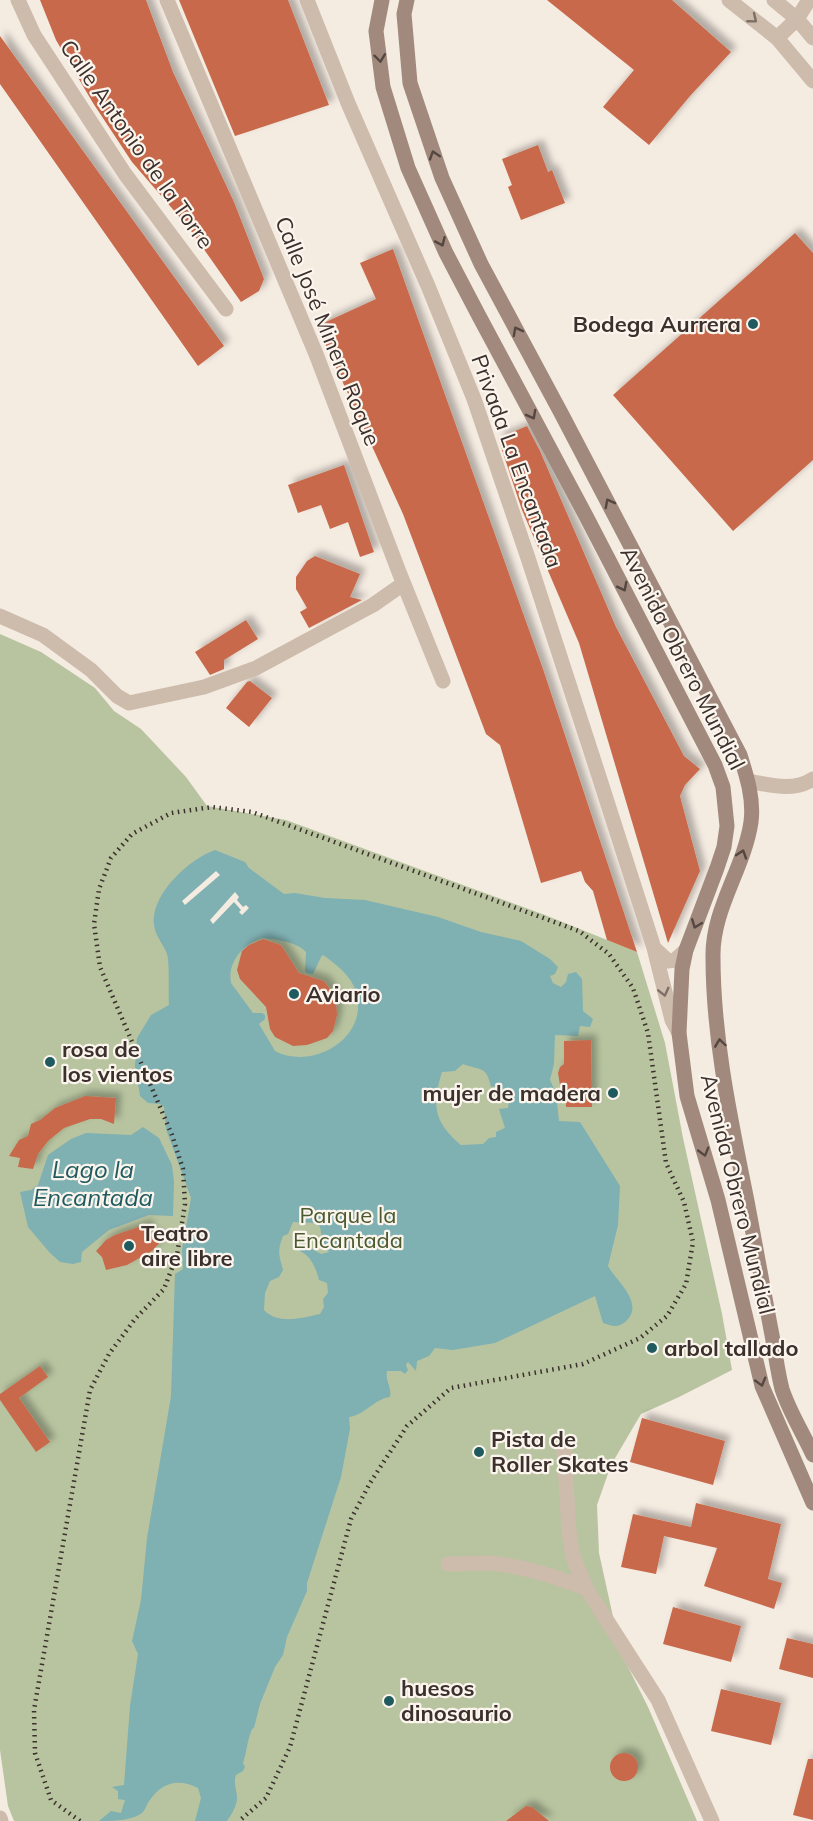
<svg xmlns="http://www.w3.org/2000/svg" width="813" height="1821" viewBox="0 0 813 1821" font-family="Mulish,sans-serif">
  <defs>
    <filter id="shadow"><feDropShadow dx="5.5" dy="-5.5" stdDeviation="3" flood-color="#0004"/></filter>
  </defs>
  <rect width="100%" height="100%" fill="#f4ebe1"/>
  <path fill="#b8c4a0" d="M0 634 41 652 95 688 114 711 141 729 186 777 207 806 286 820 545 915 637 952 665 1043 683 1138 722 1314 732 1370 679 1397 641 1414 611 1465 597 1505 599 1553 621 1653 648 1707 697 1821H14L8 1806 0 1750Z"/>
  <path fill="#7fb0b2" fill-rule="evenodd" d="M215 850 245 862 249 868 284 894 295 893 325 898 365 900 438 917 481 932 521 941 550 959 558 967 555 974 550 976 553 983 561 987 566 982 568 974 576 972 582 979 583 1011 593 1019 590 1027 580 1026 578 1036 555 1035 554 1064 550 1080 556 1093 559 1121 580 1122 620 1186 618 1225 608 1266C617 1282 646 1304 625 1322 618 1328 611 1326 603 1323L595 1296 495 1343 453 1350 435 1348 429 1356 417 1361 416 1371 408 1362 406 1365 408 1370 405 1374 401 1371H387C385 1381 392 1387 390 1397 374 1399 365 1415 349 1417L350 1429 341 1477 307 1583V1591L287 1637 283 1655 275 1667 260 1704 254 1728 252 1729C247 1741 247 1751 243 1763L245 1767 243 1771 236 1775C233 1784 237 1790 237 1798 237 1806 231 1815 227 1821H195L201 1798 198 1788C179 1778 162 1782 150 1800 147 1803 146 1809 143 1812 133 1821 112 1821 99 1821L111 1811 121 1813 125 1800 118 1799V1791L112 1787 124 1785 130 1706 138 1654 132 1641 141 1600 147 1538 171 1396 175 1274 183 1269 182 1250 191 1198 166 1129 164 1107 160 1104 148 1103 140 1096 135 1066 137 1038 151 1015 169 1005C168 993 170 965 167 954 163 943 156 938 154 925 150 895 189 859 215 850ZM263 938C278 940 295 941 306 952L305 971 307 973 313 974 321 957 323 955 326 957C338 966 352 977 356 992 370 1038 312 1071 275 1051L259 1024 265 1019V1015L262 1013H253L231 983C227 962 244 943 263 938ZM463 1064C481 1071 486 1065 491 1087L500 1086 509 1099 508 1108 499 1109 505 1128 496 1132V1137L489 1138 483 1144 461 1145C433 1121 432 1105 442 1072L455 1071ZM293 1222 315 1223 320 1227 323 1242 329 1252 321 1254 304 1244 300 1246V1251C311 1256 316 1268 319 1280L327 1283 328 1293 323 1299 324 1307 320 1314C302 1318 278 1325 264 1310L265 1293 270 1281 279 1277 283 1270C279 1254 277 1252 283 1236L288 1234Z
    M143 1127 159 1138 172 1165 174 1182 173 1216 149 1215 109 1230 82 1252 81 1262 73 1264 60 1262 50 1253 28 1227 20 1192 31 1190 38 1185 48 1155 71 1139 86 1133 131 1135Z"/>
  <path fill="#f4ebe1" d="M216 871 220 875 185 905 182 901Z
    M235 892 239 897 237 900 243 907 246 905 249 908 242 915 239 912 241 910 234 902 213 924 210 920Z"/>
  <path fill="#c8694b" filter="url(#shadow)" d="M40 0H146L173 72 234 202 264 279 259 291 241 302 189 228 132 162 93 103 56 40Z
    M179 0H288L329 105 235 136Z
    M547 0H672L731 52 690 96 649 145 603 107 634 70Z
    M0 36 224 346 198 366 0 84Z
    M538 145 548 172 552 170 565 203 521 220 508 187 512 185 502 159Z
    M795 233 813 253V460L733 531 613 395Z
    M393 249 543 669 637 952 607 940 593 891 585 882 581 871 541 883 500 745 486 734 403 514 317 326 376 299 360 263Z
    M527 426 540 451 616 627 684 756 700 769 685 785 680 796 700 871 668 943 579 643 522 510 498 438Z
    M344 465 374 552 360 557 348 522 330 529 321 505 298 513 288 485Z
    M315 556 360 574 350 597 362 600 309 628 300 612 307 608 296 589V577L307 561Z
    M246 620 258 639 224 660V669L210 675 195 652Z
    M250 681 272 698 249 727 226 708 247 682Z
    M263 939 281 945 299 973 324 981 330 989 336 1000 337 1015 333 1031 327 1038 307 1045 293 1046 275 1037 270 1029 266 1007 240 979 237 970 242 951 249 945Z
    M591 1040 592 1107H566L565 1087 560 1085 558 1073 560 1067 564 1064V1041Z
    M85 1096 116 1098 114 1124 101 1119H90L64 1128 48 1141 38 1154 33 1169 18 1167 20 1158 9 1156 19 1140 28 1136 31 1124 40 1120 55 1108Z
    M147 1224 149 1233 161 1241 152 1251 127 1265 106 1270 102 1257 96 1251 106 1240 115 1235Z
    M40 1366 48 1377 19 1398 50 1442 36 1452 0 1400V1394Z
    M642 1418 725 1441 713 1485 630 1462Z
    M696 1503 781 1524 768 1579 782 1583 774 1609 704 1586 717 1548 664 1536 656 1574 621 1567 633 1514 691 1527Z
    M673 1607 741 1626 731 1662 663 1644Z
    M787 1638 813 1644V1678L779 1669Z
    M721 1689 781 1703 771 1745 711 1731Z
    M610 1767a14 14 0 1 1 28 0a14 14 0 1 1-28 0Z
    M808 1759H813V1820L793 1815Z
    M526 1806 532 1807 549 1821H506Z"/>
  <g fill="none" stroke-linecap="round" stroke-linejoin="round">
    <path stroke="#cdbbac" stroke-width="15" d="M18 0 34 35 125 174 226 309
      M167 0 316 354 399 572 443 681
      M307 0 348 103 428 286 474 399 528 558 594 761 654 948 672 1020 679 1033
      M777 38 797 19 809 0
      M0 616 43 635 91 670 117 696 129 703 204 687 256 668 373 605 403 584
      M748 781C770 785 793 792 813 779
      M654 948 668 961 675 960 686 950
      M564 1451 569 1531 573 1557 586 1588 658 1700 712 1821
      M448 1564C462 1564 476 1563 490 1563 524 1566 555 1577 586 1588
      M0 1818 1 1821"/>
    <path stroke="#cdbbac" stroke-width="15" d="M729 0 777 38 813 81
      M774 0 797 19 813 38"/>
    <path stroke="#a18a7d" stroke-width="15" d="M382 0 376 31 383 87 408 168 446 253 479 316 586 516 715 765 723 787 727 826 724 847 717 868 686 950 682 969 679 1033 687 1096 718 1200 762 1386 813 1503
      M407 0 404 14 410 83 442 178 481 264 561 413 740 755C747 777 754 799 751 822 744 869 712 909 713 957 713 1039 731 1121 747 1201 755 1244 763 1287 771 1330 775 1349 777 1370 782 1389 789 1411 803 1433 813 1455"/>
    <path stroke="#3b302b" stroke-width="4.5" stroke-dasharray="1.5 4.5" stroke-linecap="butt" d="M80 1821 51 1800 35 1753 34 1710 90 1390 109 1354 135 1319 164 1289 177 1255 185 1204 183 1169 172 1135 100 967 94 924 99 889 111 858 132 834 171 813 212 807 252 812 579 931 609 954 633 988 648 1033 666 1163 684 1202 693 1242 686 1284 667 1316 640 1338 583 1364 451 1388 407 1426 370 1483 351 1519 290 1747 266 1798 239 1821"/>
  </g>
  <defs><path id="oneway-chevron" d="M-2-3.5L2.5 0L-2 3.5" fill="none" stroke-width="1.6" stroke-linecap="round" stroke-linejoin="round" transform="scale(1.5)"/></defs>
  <g stroke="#7d6f65">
    <use href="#oneway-chevron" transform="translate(753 19) rotate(39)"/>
    <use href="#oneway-chevron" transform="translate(664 992) rotate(76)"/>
  </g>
  <g stroke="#544640">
    <use href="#oneway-chevron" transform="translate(380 58) rotate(83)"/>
    <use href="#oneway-chevron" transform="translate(434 155) rotate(-108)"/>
    <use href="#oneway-chevron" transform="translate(441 242) rotate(66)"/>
    <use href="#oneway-chevron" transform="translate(517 331) rotate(-118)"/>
    <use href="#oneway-chevron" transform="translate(532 415) rotate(62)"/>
    <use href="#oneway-chevron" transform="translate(609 503) rotate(-118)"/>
    <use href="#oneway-chevron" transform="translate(623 587) rotate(63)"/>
    <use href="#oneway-chevron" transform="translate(742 854) rotate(-72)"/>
    <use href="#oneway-chevron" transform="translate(696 924) rotate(111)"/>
    <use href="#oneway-chevron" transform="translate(720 1043) rotate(-98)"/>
    <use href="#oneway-chevron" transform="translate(704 1152) rotate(74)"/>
    <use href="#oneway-chevron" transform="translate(761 1382) rotate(74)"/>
  </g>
  <g fill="#1f5a5e" stroke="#fbf5ee" stroke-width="2">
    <circle cx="753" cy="324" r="6"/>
    <circle cx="294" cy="994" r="6"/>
    <circle cx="50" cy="1062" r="6"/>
    <circle cx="613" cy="1093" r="6"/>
    <circle cx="129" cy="1246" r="6"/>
    <circle cx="652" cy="1348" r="6"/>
    <circle cx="479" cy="1452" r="6"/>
    <circle cx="389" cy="1701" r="6"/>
  </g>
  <g text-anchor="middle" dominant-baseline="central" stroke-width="4.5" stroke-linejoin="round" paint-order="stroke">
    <g font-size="22" fill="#3b302b" stroke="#fbf5ee">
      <text transform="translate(137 144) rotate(55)">Calle Antonio de la Torre</text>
      <text transform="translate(328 331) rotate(68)">Calle José Minero Roque</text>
      <text transform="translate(517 461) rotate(70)">Privada La Encantada</text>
      <text transform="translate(683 658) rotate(63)">Avenida Obrero Mundial</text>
      <text transform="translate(738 1194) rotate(76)">Avenida Obrero Mundial</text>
    </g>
    <g font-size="22" font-weight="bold" fill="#3b302b" stroke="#fbf5ee" text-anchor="start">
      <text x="741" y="324" text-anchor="end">Bodega Aurrera</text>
      <text x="306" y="994">Aviario</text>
      <text x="62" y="1049">rosa de<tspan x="62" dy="25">los vientos</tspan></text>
      <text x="601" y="1093" text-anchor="end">mujer de madera</text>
      <text x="141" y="1233">Teatro<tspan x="141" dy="25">aire libre</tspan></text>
      <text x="664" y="1348">arbol tallado</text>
      <text x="491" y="1439">Pista de<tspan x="491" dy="25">Roller Skates</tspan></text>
      <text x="401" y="1688">huesos<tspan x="401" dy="25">dinosaurio</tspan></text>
    </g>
    <g font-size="22" fill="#4a5a2e" stroke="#fbf5ee">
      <text x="348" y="1215">Parque la<tspan x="348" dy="25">Encantada</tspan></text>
    </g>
    <g font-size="24" font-style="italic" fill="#1f5a5e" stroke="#fbf5ee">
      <text x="93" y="1169">Lago la<tspan x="93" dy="28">Encantada</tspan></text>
    </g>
  </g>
</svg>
